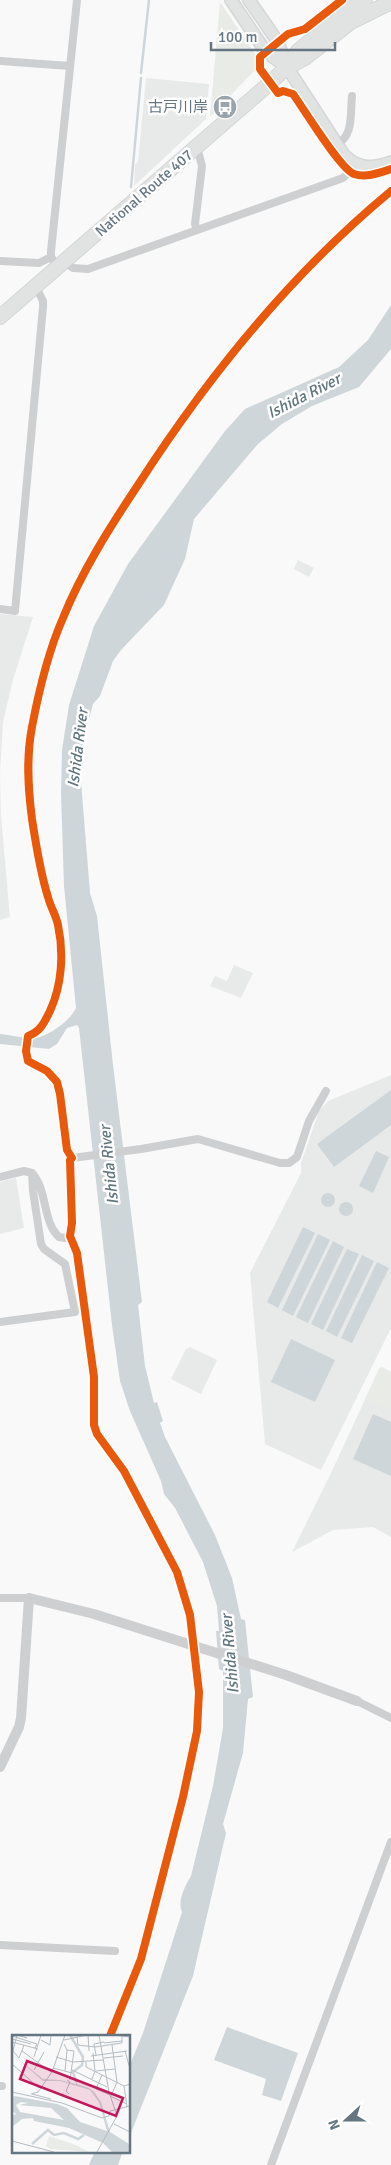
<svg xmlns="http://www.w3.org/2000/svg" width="391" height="2165" viewBox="0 0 391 2165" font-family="Signika,'Noto Sans JP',sans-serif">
  <rect width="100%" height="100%" fill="#f9f9f9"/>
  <path fill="#e8e9e9" d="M146 78 209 84 206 119 134 186 135 165 138 162Z
    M298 560 314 568 309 577 294 569Z
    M0 614 33 617 13 680 3 722 0 773 1 816 10 917 0 920Z
    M234 965 253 973 241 998 210 986 215 976 227 981Z
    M391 1075V1328L321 1470 265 1444 250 1273 301 1173V1163L319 1111 328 1101Z
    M16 1178 24 1228 0 1234V1182Z
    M190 1347 217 1360 201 1394 171 1379 186 1349Z
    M382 1367 391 1372V1537L373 1527 333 1530 292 1552 331 1473 379 1369Z"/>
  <path fill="#e8ebe6" d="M220 2 257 57 258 67 210 117Z
    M382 1367 391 1372V1410L365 1399 379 1369Z"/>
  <path fill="#ced6d9" d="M391 305V349L359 387 312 406 282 424 258 444 194 519 185 559 164 605 121 650 113 661 100 696 93 704 85 734 80 769 90 893 97 916 113 1065 142 1302 138 1305 145 1366 154 1403 157 1402 163 1421 160 1423 165 1437 215 1535 232 1578 241 1619 245 1620 253 1697 248 1699 243 1753 223 1824 226 1833 193 1976 129 2138V2067L143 2033 182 1912C177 1901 185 1886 191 1876L213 1786 223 1728V1671L219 1669 216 1631H219L217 1606 203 1562 175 1508 164 1494 161 1481 130 1411 120 1381 112 1325 79 1028 77 1025 67 1028 57 1044 49 1049 0 1044V1034C11 1035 21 1038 32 1038 46 1039 71 1020 76 1008L64 886 61 794 62 750 69 705 94 626 128 564 225 431 245 409 339 367 368 340Z
    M391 1090V1125L334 1167 317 1144Z
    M376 1151 389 1157 373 1193 359 1186Z
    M321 1200a7 7 0 1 1 14 0a7 7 0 1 1-14 0Z
    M339 1209a7 7 0 1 1 14 0a7 7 0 1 1-14 0Z
    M303 1227 315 1233 278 1308 267 1302Z
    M318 1234 330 1240 293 1316 282 1310Z
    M333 1241 344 1247 308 1323 296 1317Z
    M347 1249 359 1254 323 1330 311 1324Z
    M362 1255 374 1261 337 1337 326 1331Z
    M377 1262 389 1268 352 1343 341 1338Z
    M291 1339 335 1360 315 1402 271 1382Z
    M373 1414 391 1422V1476L353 1459Z
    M227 2027 298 2053 281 2101 262 2095 266 2079 214 2060Z
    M95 2151H123L118 2165H89Z"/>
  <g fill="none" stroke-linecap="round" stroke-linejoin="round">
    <path stroke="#ced6d9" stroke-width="2.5" d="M141 73 149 0
      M131 187 141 78"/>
    <g stroke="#d5d6d7" stroke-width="14">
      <path id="secondary" d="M231 0 266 52 287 67
        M249 0 278 42 287 67 344 155C359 169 373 169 391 162"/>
    </g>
    <g stroke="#d5d6d6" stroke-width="16">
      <path id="trunk" d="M290 66 305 58 351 22 391 2
        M0 317 270 83 287 67 298 51 317 35 345 12 365 0"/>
    </g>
    <path stroke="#cecfd0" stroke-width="8" d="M0 61 70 66
      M337 145C354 134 350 115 352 96
      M197 147 202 166 195 224 197 230
      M0 261 39 263 51 257
      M64 262 73 268 88 269 343 178 356 165
      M58 268 51 257V251L77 0
      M0 609 15 611 43 307V301L36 287
      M0 1177 24 1171 32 1173C48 1191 42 1221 59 1237L65 1238 70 1236 72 1223 70 1160 72 1158 141 1149 198 1139 280 1163H289L297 1157 309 1121 326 1091
      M0 1322 75 1312 65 1264 44 1249 41 1244 33 1191 32 1173
      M0 1598H29
      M357 1701 391 1718
      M0 1945 115 1951
      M0 2086H2
      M271 2165 391 1842"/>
    <path stroke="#cecfd0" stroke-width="10" d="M0 1767 19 1727 21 1718 29 1598 94 1614 286 1675 357 1701"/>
    <use href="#secondary" stroke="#e1e2e2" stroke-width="11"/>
    <use href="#trunk" stroke="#e1e2e2" stroke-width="14"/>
    <g stroke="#fff" stroke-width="11">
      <path id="cycleway" d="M342 0 305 29 288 34 260 57V69L278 93 283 91 293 94C304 109 340 169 354 174 366 178 379 173 391 169
        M110 2036 141 1959 183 1797 197 1731 199 1692 190 1615 177 1572 124 1471 97 1434 94 1425V1377L77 1253 70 1236 72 1223 70 1160 72 1158 67 1150 60 1094 57 1082 47 1071 28 1061 26 1051 28 1036C41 1031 44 1023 50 1011 62 985 64 953 58 925 56 915 50 906 48 897 40 872 36 845 32 819 28 788 26 758 32 727 39 690 48 652 63 618 82 571 110 527 138 485 207 378 293 272 391 191"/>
    </g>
    <use href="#cycleway" stroke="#e8590c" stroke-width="8"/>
  </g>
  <defs>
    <g id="bus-disc" transform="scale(1.25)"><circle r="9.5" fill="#99a4ac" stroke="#fff"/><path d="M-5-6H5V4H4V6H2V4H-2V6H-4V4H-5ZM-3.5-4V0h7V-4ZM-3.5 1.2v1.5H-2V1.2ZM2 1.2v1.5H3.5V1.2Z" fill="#fff"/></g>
  </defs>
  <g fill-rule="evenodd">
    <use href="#bus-disc" x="225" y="107"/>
  </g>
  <g text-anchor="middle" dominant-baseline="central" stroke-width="5" stroke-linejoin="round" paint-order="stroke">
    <g font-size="15" fill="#657683" stroke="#fff" text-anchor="end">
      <text x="208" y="107">古戸川岸</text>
    </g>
    <g font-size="15" fill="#657683" stroke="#fff">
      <text transform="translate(144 193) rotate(-41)">National Route 407</text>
    </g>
    <g font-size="16" font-style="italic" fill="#60757c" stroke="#fff">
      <text transform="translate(304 396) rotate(-27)">Ishida River</text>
      <text transform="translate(78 748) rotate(-83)">Ishida River</text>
      <text transform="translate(109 1165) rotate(-96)">Ishida River</text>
      <text transform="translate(230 1654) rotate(-95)">Ishida River</text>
    </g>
  </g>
  <g transform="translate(12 2035)">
    <rect width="118" height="118" fill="#f9f9f9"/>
    <path d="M37 101 61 109 78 117 38 114 34 111Z" fill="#e8ebe6"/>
    <path d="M0 19 31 44 48 45 64 49 65 44V49L77 53 82 57 89 67 98 97 117 109V117H100L91 108 57 93 22 86 21 83 10 84 0 92V81L4 79 0 76V62L3 61 45 69 55 73 68 87 95 96 87 67 78 55 48 46H31ZM9 67 16 68 7 70 39 73 52 85 8 77 4 70Z" fill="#ced6d9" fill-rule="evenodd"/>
    <path fill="none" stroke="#ced6d9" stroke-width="2.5" d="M58 0 71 22 70 30 61 37 64 47M20 109 36 95 42 100 52 98 66 104 72 100"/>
    <path fill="none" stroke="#b5bdc3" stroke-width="1" d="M76 0 77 16M102 0 118 2M0 1 25 9 23 13M65 2 66 10 83 12 110 8V0M0 4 19 9M29 5 38 10 39 0M52 5 75 0M0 7 26 14M92 8 110 6M52 9 55 15 62 16 58 45M0 15 7 23 12 10M1 16 5 0 15 3M10 16 39 37M113 16 118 34M84 20 82 9 92 7M79 21 115 16M22 22 29 0M44 22 61 27 91 25M92 23 111 21M74 27V32L112 51 118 49M0 29 27 53M41 33 60 38M22 35 32 17M60 35 95 52M53 36 55 15M84 36 103 34M90 40 84 54 98 60M80 44 83 36 81 18M55 45 58 47 54 56 57 59M112 51 115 72M0 57 50 68 90 83 97 81 98 76 118 71M19 59 26 57 40 37 53 0M20 59 39 64M98 61 115 69M99 61 105 47 100 10M102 89 118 97M0 106 42 117M85 117 105 81 97 57 87 0"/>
    <path fill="#c2185b" fill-opacity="0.15" stroke="#c2185b" stroke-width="2.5" d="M15 26 111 63 104 81 8 44Z"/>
    <rect width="118" height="118" fill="none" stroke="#657683" stroke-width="2.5"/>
  </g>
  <g transform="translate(346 2120) rotate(249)" stroke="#ffffff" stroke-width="4" paint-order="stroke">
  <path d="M0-4L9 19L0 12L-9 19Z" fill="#657683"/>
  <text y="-8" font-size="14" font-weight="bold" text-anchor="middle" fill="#657683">N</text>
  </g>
  <path d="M211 42v8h124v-8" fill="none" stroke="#657683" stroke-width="2.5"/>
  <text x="218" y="42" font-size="15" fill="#657683" stroke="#ffffff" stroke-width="4" paint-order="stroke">100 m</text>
</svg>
